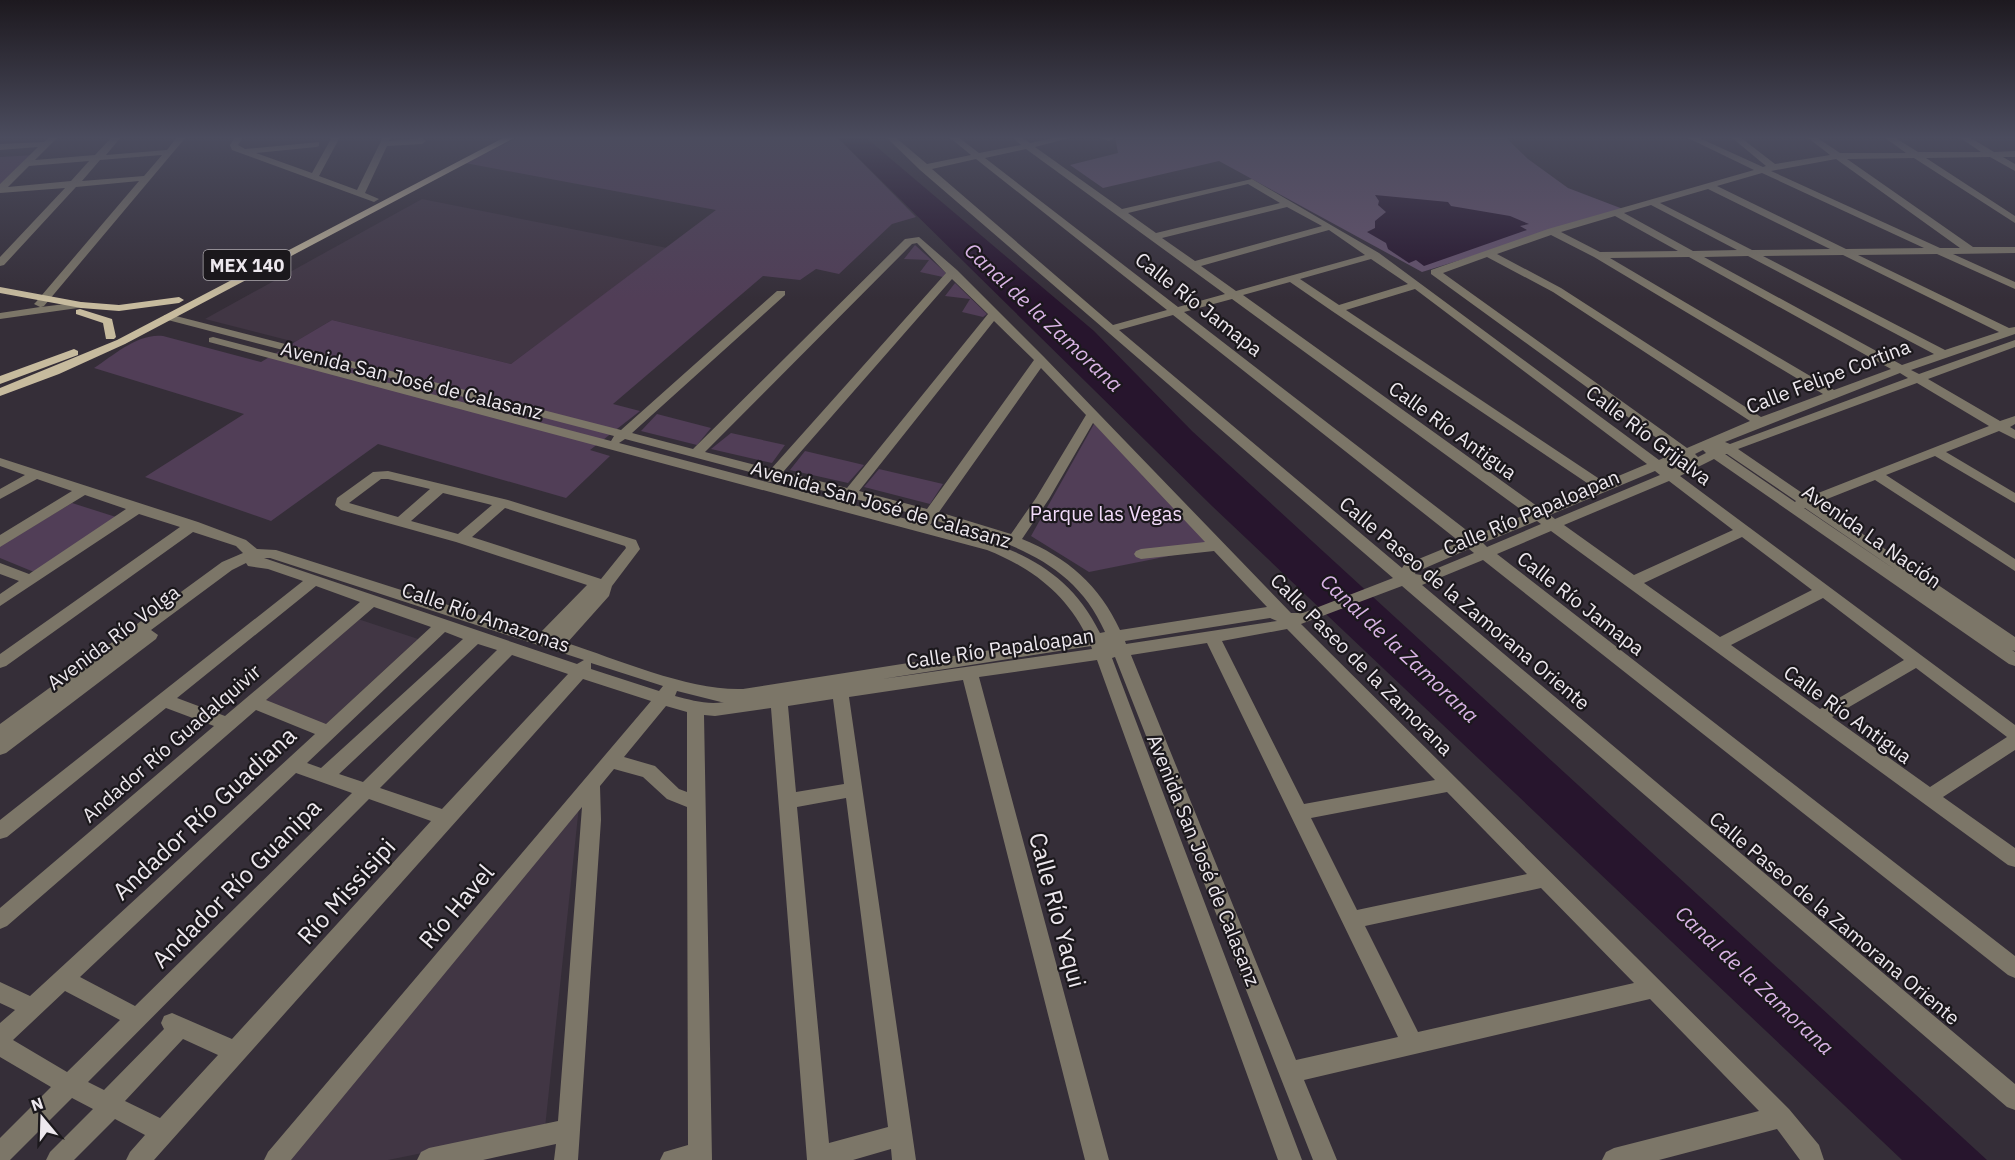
<svg xmlns="http://www.w3.org/2000/svg" width="2015" height="1160" viewBox="0 0 2015 1160" font-family="'IBM Plex Sans',sans-serif">
  <rect width="100%" height="100%" fill="#352e38"/>
  <path fill="#413644" d="M422 199 667 248 511 364 332 320 295 342 205 319Z
    M355 618 418 639 325 725 259 702Z
    M579 806 545 1128 388 1160H280Z"/>
  <path fill="#513e57" d="M519 137H837L916 217 892 224 839 274 816 269 800 280 763 276 613 404 640 411 590 450 610 456 566 498 378 444 271 521 145 477 244 414 94 368C114 355 138 333 163 336L261 362 332 320 511 364 716 210 465 163Z
    M35 155 0 184V157Z
    M915 245 946 273 943 277 920 272 929 260 904 259Z
    M955 283 987 314 983 317 962 312 970 299 945 296Z
    M657 414 711 428 697 445 641 431Z
    M1094 424 1214 547 1089 572 1031 536Z
    M731 433 785 445 772 463 711 449Z
    M805 451 864 465 848 483 790 470Z
    M879 469 943 484 930 504 864 487Z
    M72 503 116 517 34 572 0 558V546Z"/>
  <path fill="#67536e" d="M1115 137H1505L1528 159 1568 188 1623 209 1422 272 1219 161 1103 188 1070 165 1118 153Z"/>
  <path fill="#27152d" d="M837 137H865L1094 331 1192 431 1987 1160H1902L1212 506Z
    M1375 195 1448 202 1451 206 1510 216 1529 224 1520 226 1527 230 1424 266 1416 260 1409 263 1388 249 1386 243 1367 232 1375 228V221L1386 212 1378 205 1379 201Z"/>
  <g fill="none" stroke-linecap="round" stroke-linejoin="round">
    <path fill="#7c7668" fill-rule="evenodd" d="M49 137H58L35 160 95 155 112 137H121L106 155 167 150 177 137H186L44 306 41 307 81 302 85 303V307L0 319V313L40 307 34 304 36 302 139 181 76 187 4 265 0 266V257L65 188 0 193V184L38 147 0 150V144L44 142ZM162 155 144 176 82 181 100 160ZM89 161 71 181 8 187 29 166Z
      M235 137H243L238 145 245 149 319 142V146L316 147 256 153 312 173 332 137H340L319 176 357 190 383 137H391L389 141 422 138 426 141 422 144 387 146 365 193 379 199 374 202 232 150 230 145Z
      M886 137H895L927 164 971 155 949 137H958L979 153 1021 145 1012 137H1021L1030 143 1057 137H1073L1035 147 1122 209 1252 179 1379 253 1659 460 1676 452 1431 274V270L1548 229 1754 170 1686 137H1697L1763 167 1766 166 1731 137H1740L1775 164 1830 155 1807 137H1816L1840 153H1906L1884 137H1894L1918 152H1981L1959 137H1969L1994 152 2015 151V157H2003L2015 164V171L1990 157 1926 158 2015 216V223L1914 158 1847 159 1973 247H2015V253L1953 254 2015 282V289L1937 254 1858 255 2009 328 2015 327V334L1911 370 1919 374 2015 340V347L1928 379 2000 421 2015 416V424L2010 427 2015 430V439L1999 431 1946 452 2015 493V503L1935 456 1886 475 2015 559V571L1875 480 1817 503 2015 637V651L2012 650 2015 652V666L2009 664 1714 459 1680 476 2015 725V750L1943 797 2015 848V867L2008 865 1551 531 1497 554 2015 956V978L2008 975 1483 560 1422 585 2015 1084V1110L2007 1107 1402 586 1301 624 1789 1109 1819 1145 1824 1160H1800L1777 1129 1659 1160H1602L1606 1152 1614 1148 1759 1111 1650 999 1304 1080 1337 1160H1313L1115 657 1112 658 1302 1160H1278L1097 660 979 677 1109 1160H1085L963 680 849 697 916 1160H892L891 1149 853 1160H807L771 708 715 716 704 715 712 1160H660L664 1152 688 1145 687 807 667 799 643 777 614 769 600 786 601 820 578 1160H554L556 1144 483 1160H417L421 1152 429 1148 558 1121 582 807 291 1160H264L268 1152 651 701 583 679 154 1160H126L130 1152 145 1135 115 1119 74 1160H46L50 1152 93 1109 72 1098 10 1160H0V1138L51 1087 0 1057V1023L15 1010 0 1003V982L30 996 315 734 256 710 7 926 0 929V908L214 726 166 708 7 837 0 839V820L303 581 268 569 248 566 246 563 232 570 151 630 158 635 156 639 6 753 0 755V724L222 562 243 553 236 546 193 532 6 666 0 668V654L180 527 139 514 0 606V594L19 581 0 574V563L29 574 126 509 85 495 0 547V535L72 491 37 479 0 499V489L25 475 0 466V458L198 522 246 540 257 549 276 550 539 634 587 585 456 542 341 510 335 505 337 498 373 472 388 471 508 500 636 540 640 549 612 586 609 596 567 643C619 660 690 691 743 689L1086 635C1065 593 1030 567 987 550L209 342V338L213 337 611 441 614 436 164 319V315H172L621 430 777 291H785V295L632 433 693 449 905 239 919 237 957 270 1044 357 1291 613H1303L1393 578 920 170ZM1026 149 1225 294 1178 307 985 158ZM976 159 1167 310 1113 325 932 169ZM1836 159 1960 248H1940L1771 171ZM1762 173 1924 248 1846 249 1717 186ZM1248 184 1280 203 1156 233 1128 213ZM1708 189 1830 249 1752 250 1660 203ZM1651 205 1737 250 1693 251 1624 213ZM1287 207 1322 226 1195 261 1162 238ZM1615 216 1678 251 1600 252 1561 232ZM1329 230 1365 255 1236 291 1201 266ZM1551 235 1594 257 1823 394 1761 417 1561 288 1497 254ZM917 243 946 273 771 469 705 452 912 244ZM1843 255 1999 332 1945 350 1763 256ZM1748 256 1934 354 1902 365 1704 257ZM1487 257 1553 292 1750 421 1687 448 1443 273ZM1689 257 1891 369 1834 390 1610 258ZM1371 259 1408 284 1339 305 1300 279ZM952 279 988 314 847 488 783 472ZM1290 282 1332 311 1593 487 1541 509 1243 295ZM1415 289 1647 464 1604 482 1346 310ZM1232 299 1527 514 1474 536 1184 312ZM1173 315 1460 542 1404 565 1402 568 1119 330ZM994 321 1034 360 927 509 859 491ZM1041 368 1086 415 1036 498 1011 534 939 512ZM1900 373 1908 378 1730 444 1725 442ZM1917 383 1989 426 1808 497 1738 449ZM1093 423 1205 542 1141 549 1136 551 1134 554 1136 557 1141 559 1214 551 1267 607 1120 630C1100 586 1067 557 1022 539L1049 499ZM625 439 765 476V481L770 482 777 479 922 516 918 522 619 443ZM1703 450 1706 453 1698 457 1695 454ZM1725 454H1727L1796 501 1795 502ZM1684 459 1688 461 1672 469 1667 466ZM1655 471 1660 475 1555 519 1550 515ZM381 479H388L430 489 398 517 349 503ZM1669 481 1733 530 1634 575 1564 525ZM443 493 492 505 458 534 411 521ZM505 508 625 546 626 548 601 579 472 537ZM1804 508H1805L1900 573ZM934 520C1005 541 1073 559 1105 632L1100 633C1064 560 1003 544 930 525ZM1537 521 1541 524 1487 547 1483 543ZM1742 537 1812 590 1720 637 1644 583ZM1469 549 1474 553 1421 575 1415 574 1416 572ZM264 558H270L584 660 577 664ZM316 586 360 602 225 716 177 698ZM1823 598 1904 660 1820 709 1731 645ZM374 607 431 627 326 724 266 700ZM1270 618 1277 621 1126 644 1125 641ZM1287 629 1435 780 1304 804 1222 641ZM445 632 463 639 321 768 307 763ZM1207 643 1398 1037 1296 1060 1131 655ZM478 644 497 650 363 782 339 774ZM1091 646 1092 649 882 679ZM512 655 568 674 442 809 380 788ZM591 663 663 686 659 691 591 669ZM1916 668 2007 737 1930 787 1832 717ZM677 691 721 702H724C707 705 691 700 675 696ZM833 699 844 784 796 792 788 706ZM666 706 687 712V792L679 789 655 766 624 757ZM296 773 352 793 135 1006 80 977ZM1447 792 1527 874 1357 910 1311 818ZM846 798 888 1127 829 1143 797 807ZM369 799 431 821 232 1039 172 1013 164 1016 161 1023 164 1029 104 1090 88 1082ZM1541 888 1634 983 1418 1032 1365 926ZM65 991 120 1020 67 1072 13 1040ZM183 1039 218 1055 160 1118 125 1101Z
      M1098 137H1113V138L1109 141Z"/>
    <path fill="#c7bb9e" fill-rule="evenodd" d="M505 137H516L125 344 59 374 0 396V388L117 340Z
      M0 287 81 302 119 305 179 297 184 300 179 303 119 311 81 308 0 293Z
      M80 309 112 319 116 337 114 339H106L103 323 76 314V310Z
      M74 349 78 351V355L0 384V376Z"/>
  </g>
  <linearGradient id="sky" x2="0" y2="1"><stop stop-color="#1d191f"/><stop offset="0.46" stop-color="#4b4c5e"/><stop offset="1" stop-color="#4b4c5e" stop-opacity="0"/></linearGradient>
  <rect width="2015" height="299" fill="url(#sky)"/>
  <g text-anchor="middle" dominant-baseline="central" stroke-width="4.5" stroke-linejoin="round" paint-order="stroke">
    <rect fill="#1b181c" stroke="#aeaaaf" stroke-width="1.5" x="203.5" y="250" width="87" height="30" rx="4.5"/>
    <g font-size="18" font-weight="bold" fill="#ede8ee">
      <text x="247" y="265">MEX 140</text>
    </g>
    <g font-size="20" fill="#ede8ee" stroke="#1b181c">
      <text transform="translate(1199 304) rotate(38)">Calle Río Jamapa</text>
      <text transform="translate(1828 376) rotate(-21)">Calle Felipe Cortina</text>
      <text transform="translate(412 380) rotate(14)">Avenida San José de Calasanz</text>
      <text transform="translate(1453 430) rotate(36)">Calle Río Antigua</text>
      <text transform="translate(1649 435) rotate(37)">Calle Río Grijalva</text>
      <text transform="translate(881 504) rotate(16)">Avenida San José de Calasanz</text>
      <text transform="translate(1531 512) rotate(-23)">Calle Río Papaloapan</text>
      <text transform="translate(1872 536) rotate(35)">Avenida La Nación</text>
      <text transform="translate(1465 603) rotate(40)">Calle Paseo de la Zamorana Oriente</text>
      <text transform="translate(1581 603) rotate(38)">Calle Río Jamapa</text>
      <text transform="translate(486 617) rotate(19)">Calle Río Amazonas</text>
      <text transform="translate(113 637) rotate(-37)">Avenida Río Volga</text>
      <text transform="translate(1000 648) rotate(-8)">Calle Río Papaloapan</text>
      <text transform="translate(1362 664) rotate(45)">Calle Paseo de la Zamorana</text>
      <text transform="translate(1848 714) rotate(36)">Calle Río Antigua</text>
      <text transform="translate(171 743) rotate(-41)">Andador Río Guadalquivir</text>
      <text transform="translate(1204 860) rotate(68)">Avenida San José de Calasanz</text>
      <text transform="translate(1835 918) rotate(40)">Calle Paseo de la Zamorana Oriente</text>
    </g>
    <g font-size="20" fill="#f2dbfa" stroke="#1b181c">
      <text x="1106" y="513">Parque las Vegas</text>
    </g>
    <g font-size="21" font-style="italic" fill="#dab4e6" stroke="#1b181c">
      <text transform="translate(1044 317) rotate(43)">Canal de la Zamorana</text>
      <text transform="translate(1400 648) rotate(43)">Canal de la Zamorana</text>
      <text transform="translate(1755 980) rotate(43)">Canal de la Zamorana</text>
    </g>
    <g font-size="24" fill="#ede8ee" stroke="#1b181c">
      <text transform="translate(204 813) rotate(-43)">Andador Río Guadiana</text>
      <text transform="translate(236 883) rotate(-45)">Andador Río Guanipa</text>
      <text transform="translate(346 891) rotate(-48)">Río Missisipi</text>
      <text transform="translate(456 906) rotate(-50)">Río Havel</text>
      <text transform="translate(1058 910) rotate(75)">Calle Río Yaqui</text>
    </g>
  </g>
  <g transform="translate(42 1118) rotate(341)" stroke="#1b181c" stroke-width="4.5" paint-order="stroke">
  <path d="M0-4.5L10 22L0 15L-10 22Z" fill="#ede8ee"/>
  <text y="-9" font-size="16" font-weight="bold" text-anchor="middle" fill="#ede8ee">N</text>
  </g>
</svg>
